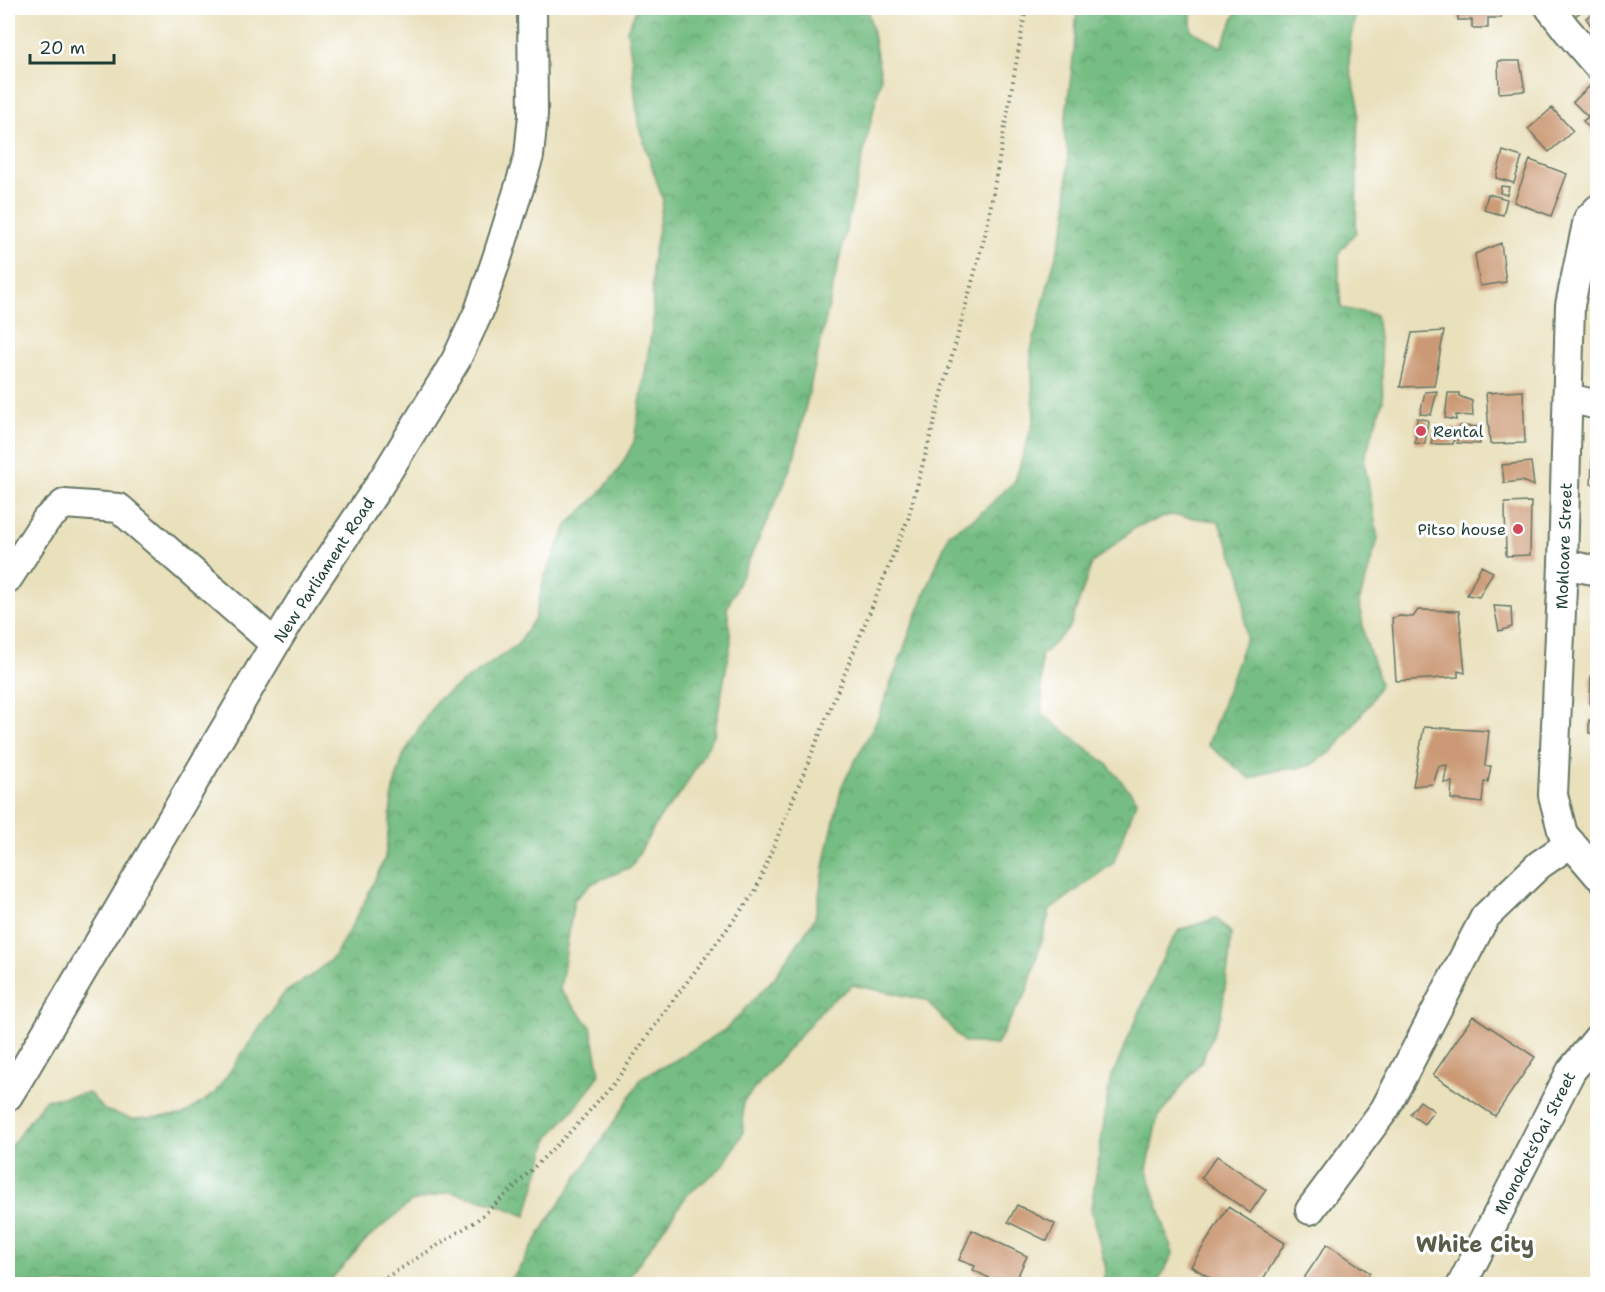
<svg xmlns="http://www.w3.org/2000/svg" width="1605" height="1292" viewBox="0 0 1605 1292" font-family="'Shantell Sans',sans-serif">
  <defs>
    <pattern id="forest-crowns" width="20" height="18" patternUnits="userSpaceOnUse" patternTransform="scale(1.5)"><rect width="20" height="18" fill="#76bd83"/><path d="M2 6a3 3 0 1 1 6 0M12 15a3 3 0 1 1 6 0" fill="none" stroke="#609b6c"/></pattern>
  </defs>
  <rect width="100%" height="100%" fill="#fff"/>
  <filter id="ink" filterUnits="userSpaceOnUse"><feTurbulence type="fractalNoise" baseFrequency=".0167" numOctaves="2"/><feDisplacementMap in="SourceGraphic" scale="12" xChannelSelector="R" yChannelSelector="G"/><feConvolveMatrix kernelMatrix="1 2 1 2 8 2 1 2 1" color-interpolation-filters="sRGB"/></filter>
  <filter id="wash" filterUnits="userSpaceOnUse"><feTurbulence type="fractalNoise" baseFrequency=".008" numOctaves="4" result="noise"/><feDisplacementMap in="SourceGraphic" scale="24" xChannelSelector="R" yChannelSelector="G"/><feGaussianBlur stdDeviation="1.35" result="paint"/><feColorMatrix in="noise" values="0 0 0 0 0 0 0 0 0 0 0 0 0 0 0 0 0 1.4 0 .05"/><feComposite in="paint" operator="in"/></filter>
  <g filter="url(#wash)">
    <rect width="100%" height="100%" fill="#e9e0bc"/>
    <path fill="url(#forest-crowns)" stroke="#4a7d5c" stroke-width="1.5" d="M637 8H868L881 77 792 466 727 608 731 642 714 735 683 790 659 819 631 867 593 883 574 900 560 990 591 1027 600 1074 579 1103 549 1137 526 1216 494 1203 449 1192 411 1202 365 1241 327 1284H8V1150L45 1100 89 1093 104 1110 133 1119 183 1115 215 1093 284 993 312 975 334 957 363 905 385 858 390 819 393 790 403 756 419 728 437 700 517 645 535 618 544 578 568 524 597 496 618 471 634 442 653 322 652 264 663 200 638 124 632 61 627 30Z
      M1077 8H1191V30L1221 47 1237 11V8H1357L1350 40 1349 67 1358 100 1356 232 1339 252V282L1341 308 1376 315 1381 355 1383 400 1364 460 1378 539 1359 602 1365 638 1380 684 1370 703 1333 751 1309 766 1265 772 1251 779 1208 745 1246 638 1242 576 1218 521 1170 515 1136 527 1092 563 1070 627 1041 656 1042 714 1107 764 1137 800 1113 863 1050 910 1027 992 1009 1021 997 1045 964 1042 926 1000 853 985 825 1006 743 1102V1133L723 1166 687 1195 624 1284H505L517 1272 549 1219 622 1110 642 1077 676 1060 726 1029 775 977 815 918 827 852 842 786 878 718 914 621 949 534 978 516 1015 481 1034 419 1031 351 1050 277 1067 217 1068 153 1064 132 1074 52Z
      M1216 918 1231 933 1229 961 1221 1015 1202 1060 1157 1119 1147 1170 1173 1254 1157 1284H1102L1106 1269 1091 1209 1110 1081 1164 955 1179 930Z"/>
    <g id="blocks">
      <path fill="#cb9975" d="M1458 8H1501V18H1488V28H1472V20H1458Z
        M1569 8H1586L1575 16Z
        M1598 10V37L1586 18Z
        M1498 61H1520L1525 91 1499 93Z
        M1592 84 1598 90V106L1587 116 1573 102Z
        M1552 108 1573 131 1549 152 1528 129Z
        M1598 110V139L1583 121Z
        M1503 151 1522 157 1514 183 1496 178Z
        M1530 160 1567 174 1551 216 1514 202Z
        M1501 186 1509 187 1507 195 1500 193Z
        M1488 194 1507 199 1503 215 1484 210Z
        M1501 243 1506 282 1480 286 1475 254Z
        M1444 331 1434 386 1400 387 1412 333Z
        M1437 391 1431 415 1420 414 1425 392Z
        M1523 391 1525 443 1490 444 1486 393Z
        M1448 393H1459V396L1472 401 1473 416 1456 415V420L1445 418Z
        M1417 418 1428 420 1425 444 1415 443Z
        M1460 426 1481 427 1480 444 1457 443Z
        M1434 428H1455L1453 444H1431Z
        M1592 460H1598V484H1591Z
        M1531 462 1534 486 1522 481 1504 483 1502 465Z
        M1531 502 1530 555 1506 556 1505 503Z
        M1481 566 1493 572 1479 597 1467 595Z
        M1494 606 1511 607 1512 627 1499 631Z
        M1418 610 1459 611 1465 673 1458 671V677L1396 681 1392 618 1400 616 1413 617Z
        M1591 676H1598V705H1590Z
        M1589 720H1598V734L1589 733Z
        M1424 727 1489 731 1485 766H1491L1488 782H1484L1482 803 1451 799 1452 782 1444 783 1447 765 1439 766 1433 784 1413 786Z
        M1473 1016 1535 1057 1495 1116 1433 1075Z
        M1420 1101 1434 1111 1424 1124 1410 1114Z
        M1217 1156 1266 1190 1250 1213 1201 1178Z
        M1017 1205 1055 1224 1047 1241 1008 1222Z
        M1228 1207 1285 1243 1260 1284H1220L1191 1266Z
        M972 1230 1027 1256 1014 1284H986L989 1278 973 1270 975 1266 959 1260Z
        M1327 1244 1370 1273 1362 1284H1300Z"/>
    </g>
  </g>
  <g filter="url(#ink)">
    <use href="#blocks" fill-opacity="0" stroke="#667664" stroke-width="1.5"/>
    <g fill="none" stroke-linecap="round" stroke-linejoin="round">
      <g stroke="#667664" stroke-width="32">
        <path id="minor" d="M1550 8 1567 30 1598 66
          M1598 209 1588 219 1570 305 1563 564 1553 795 1563 834 1598 875
          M1568 398 1598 405
          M1563 564 1598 571
          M8 578 46 520 64 504 119 508 275 644
          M8 1096 27 1065 275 644 300 603 380 484 456 360 479 311 498 255 529 156 533 115 532 8
          M1310 1210 1385 1109 1485 917 1539 865 1571 843
          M1462 1284 1571 1071 1598 1038"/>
      </g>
      <path stroke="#667664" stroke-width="4" stroke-dasharray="1.5 4.5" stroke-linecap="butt" d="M376 1284 476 1221 508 1193 577 1125 618 1078 671 1003 755 892 908 519 987 227 1026 8"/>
      <use href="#minor" stroke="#fff" stroke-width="28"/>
    </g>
  </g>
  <g fill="#d1495b" stroke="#fff" stroke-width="2">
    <circle cx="1421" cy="431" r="6"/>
    <circle cx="1518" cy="529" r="6"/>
  </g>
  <g text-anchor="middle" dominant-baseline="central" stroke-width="6" stroke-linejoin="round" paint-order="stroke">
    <g font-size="16" fill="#1f3d34" stroke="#fff" text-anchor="start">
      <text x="1433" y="431">Rental</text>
      <text x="1506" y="529" text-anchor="end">Pitso house</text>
    </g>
    <g font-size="16" fill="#1f3d34" stroke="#fff">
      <text transform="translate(1564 546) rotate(-88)">Mohloare Street</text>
      <text transform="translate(324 570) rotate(-57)">New Parliament Road</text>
      <text transform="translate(1535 1143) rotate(-63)">Monokots'Oai Street</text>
    </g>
    <g font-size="22" font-weight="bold" fill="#5b5d4b" stroke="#fff">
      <text x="1475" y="1244">White City</text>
    </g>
  </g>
  <rect width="1605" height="1292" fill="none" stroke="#fff" stroke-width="30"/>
  <path d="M30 54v9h84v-9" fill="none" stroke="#1f3d34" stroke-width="3"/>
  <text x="39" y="54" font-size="18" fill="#1f3d34" stroke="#ffffff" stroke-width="4.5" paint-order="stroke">20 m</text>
</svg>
